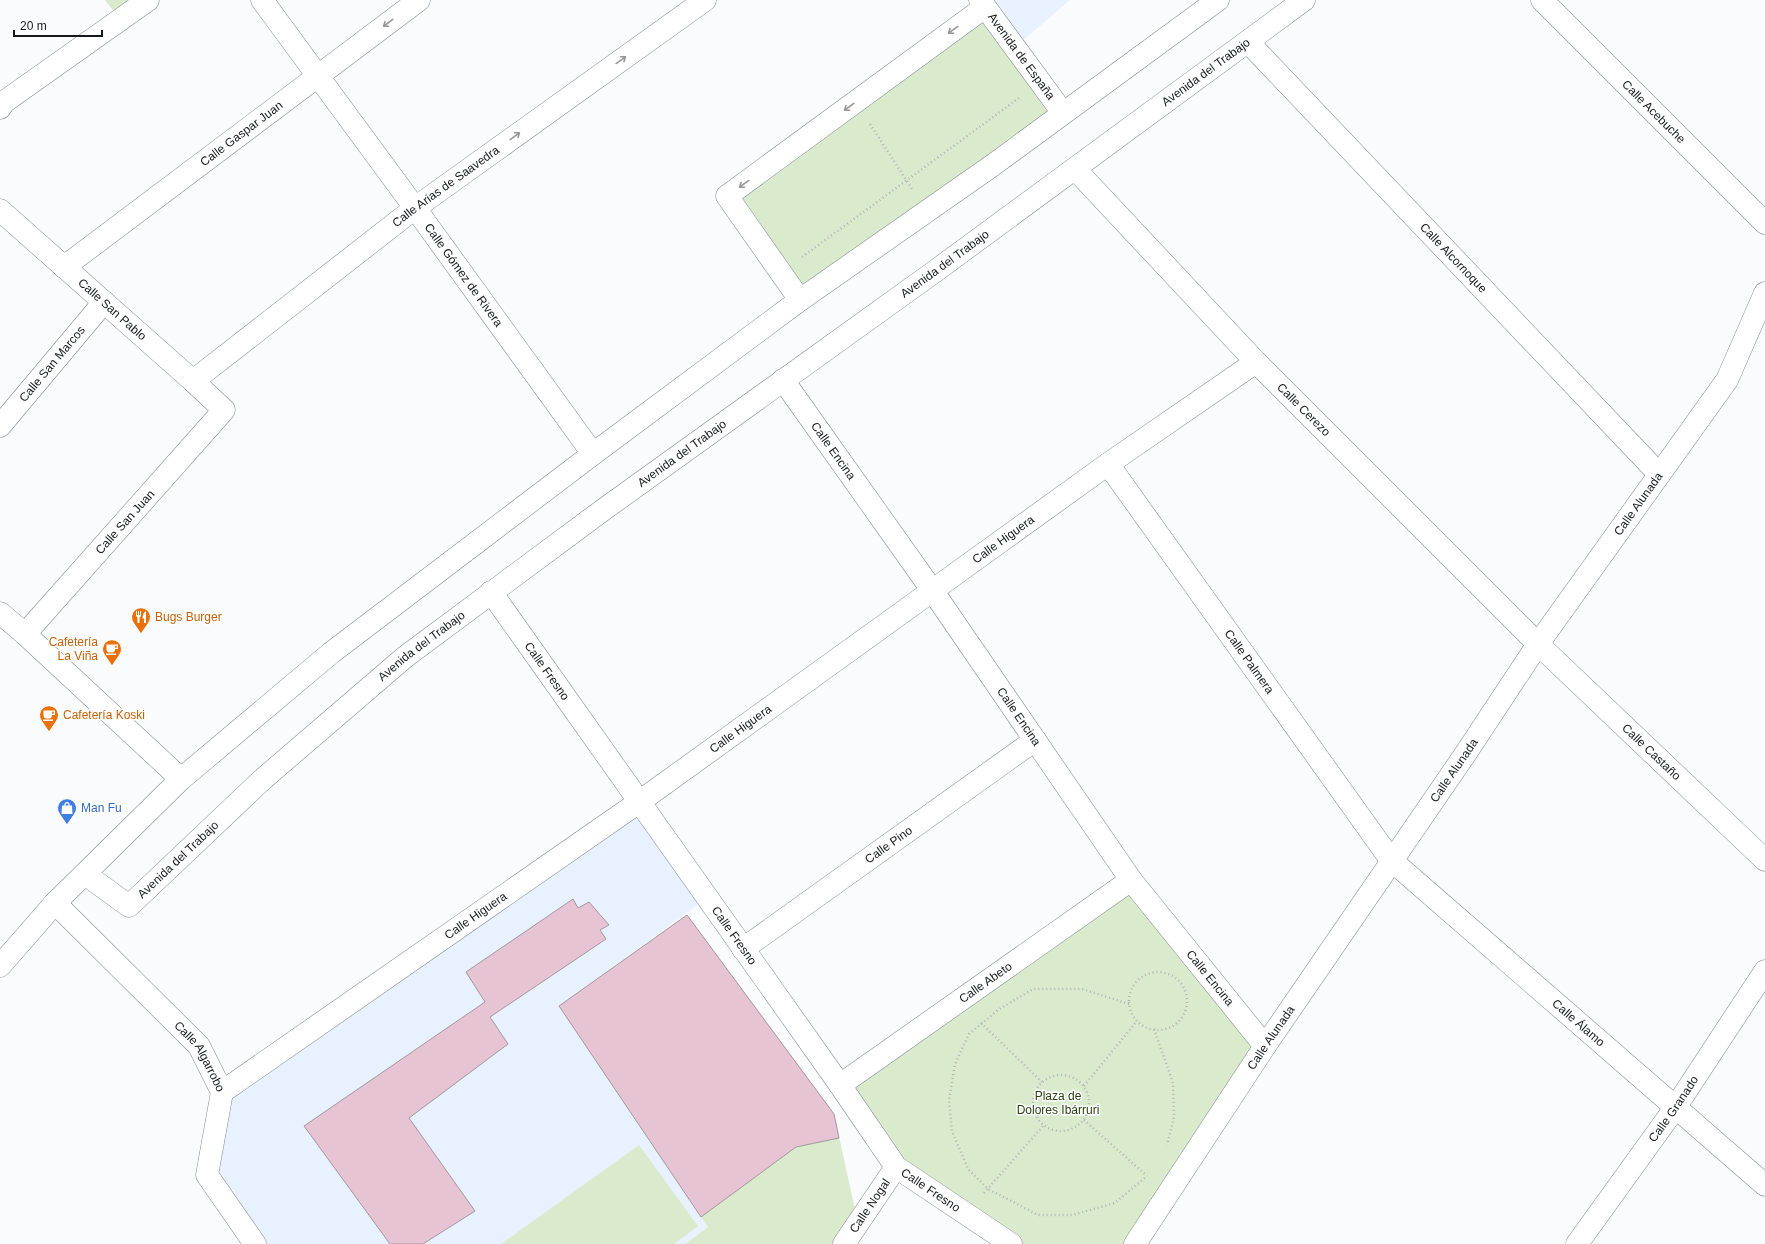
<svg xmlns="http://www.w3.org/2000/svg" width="1765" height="1244" viewBox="0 0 1765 1244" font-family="Helvetica,sans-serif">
  <rect width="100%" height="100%" fill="#fafbfd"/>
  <path fill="#e7f1ff" d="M993 0H1070L1022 41Z
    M639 802 707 898 559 1006 708 1227 685 1244H255L207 1175 222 1092Z"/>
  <path fill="#daebcd" d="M105 0H148L120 20Z
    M985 7 1063 113 800 300 727 196Z
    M1131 880 1265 1046 1135 1244H1011L896 1167 840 1085Z
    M687 915 834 1114 858 1223 844 1244H685L708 1227 559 1006Z
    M639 1145 698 1226 674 1244H501Z"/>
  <path fill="#e7c4d4" stroke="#a3979c" d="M573 899 578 908 589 902 609 925 600 930 606 939 490 1017 508 1044 409 1118 475 1211 423 1244H390L304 1126 485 1002 466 972Z
    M687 915 834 1114 839 1138 796 1147 701 1217 559 1006Z"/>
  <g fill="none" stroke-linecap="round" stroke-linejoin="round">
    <g stroke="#808790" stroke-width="23">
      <g id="minor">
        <path id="s1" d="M262 0 415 208 593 454"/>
        <path id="s2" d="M980 0 1063 113"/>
        <path id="s3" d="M1542 0 1765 223"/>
        <path id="s4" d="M1248 42 1659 474"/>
        <path d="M0 108 4 102 148 0"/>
        <path id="s5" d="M1075 169 1256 362 1538 644 1765 860"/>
        <path id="s6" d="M0 210 193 381 224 410 25 634"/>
        <path id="s7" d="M64 267 419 0"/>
        <path d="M800 300 727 196 985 7"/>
        <path id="s8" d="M783 380 932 590 1131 880 1265 1046"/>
        <path id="s9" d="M193 381 415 208 705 0"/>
        <path id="s10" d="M0 426 104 302"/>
        <path id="s11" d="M1108 464 1391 860 1765 1185"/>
        <path id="s12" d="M491 592 840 1085 896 1167 1011 1244"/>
        <path d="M0 613 25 634 181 779"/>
        <path id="s13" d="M85 874 129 906 263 779 405 657 603 510 934 272 1304 0"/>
        <path id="s14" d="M55 903 199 1046 222 1092 207 1175 255 1244"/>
        <path id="s15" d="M743 949 1035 740"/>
        <path id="s16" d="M840 1085 1131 880"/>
        <path id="s17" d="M222 1092 639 802 1108 464 1256 362"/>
        <path id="s18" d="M844 1244 896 1167"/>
        <path id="s19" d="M1135 1244 1265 1046 1466 753 1538 644 1727 380 1765 293"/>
        <path id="s20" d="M1577 1244 1675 1108 1765 971"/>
      </g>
    </g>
    <g stroke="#808790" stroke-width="23">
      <path id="tertiary" d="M0 966 55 903 181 779 331 653 593 454 800 300 993 165 1218 0"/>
    </g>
    <path stroke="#b1b3b5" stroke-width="2.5" stroke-dasharray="1 3" stroke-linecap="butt" d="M870 124 912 189
      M802 257 1019 98
      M1129 1001a29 29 0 1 1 58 0a29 29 0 1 1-58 0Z
      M1129 1004 1082 989H1033L998 1010 969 1034 955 1064 949 1100 952 1131 968 1169 988 1189 1038 1215H1072L1115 1203 1147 1176
      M981 1023 1042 1082
      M1154 1029 1173 1083 1174 1117 1167 1145
      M1033 1103a28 28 0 1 1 56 0a28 28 0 1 1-56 0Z
      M1084 1086 1137 1021
      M1084 1120 1147 1176
      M984 1193 1043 1126"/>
    <use href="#minor" stroke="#fff" stroke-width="22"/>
    <use href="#tertiary" stroke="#fff" stroke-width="22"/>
  </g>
  <defs><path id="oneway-shaft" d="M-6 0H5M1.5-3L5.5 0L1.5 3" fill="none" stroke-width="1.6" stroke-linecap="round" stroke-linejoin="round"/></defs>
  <g stroke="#969798">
    <use href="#oneway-shaft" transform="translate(388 23) rotate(143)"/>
    <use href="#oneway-shaft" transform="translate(953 30) rotate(144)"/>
    <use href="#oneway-shaft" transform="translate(621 60) rotate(-36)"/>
    <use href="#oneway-shaft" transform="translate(849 107) rotate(144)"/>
    <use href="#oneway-shaft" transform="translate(515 136) rotate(-36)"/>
    <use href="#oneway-shaft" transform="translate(744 184) rotate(144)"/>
  </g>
  <defs>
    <g id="restaurant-pin" transform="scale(1)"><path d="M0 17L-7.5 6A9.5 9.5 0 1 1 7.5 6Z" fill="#e8710a" stroke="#fff"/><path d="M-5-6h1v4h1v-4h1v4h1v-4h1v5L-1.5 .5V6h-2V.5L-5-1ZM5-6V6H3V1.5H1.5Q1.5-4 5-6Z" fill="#fff"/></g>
    <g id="cafe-pin" transform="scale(1)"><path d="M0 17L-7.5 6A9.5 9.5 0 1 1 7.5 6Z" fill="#e8710a" stroke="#fff"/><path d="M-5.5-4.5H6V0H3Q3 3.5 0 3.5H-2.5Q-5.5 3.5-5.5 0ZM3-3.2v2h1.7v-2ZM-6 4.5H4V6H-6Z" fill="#fff"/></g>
    <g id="shop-pin" transform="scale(1)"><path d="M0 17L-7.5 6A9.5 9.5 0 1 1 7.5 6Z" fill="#3f7fe0" stroke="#fff"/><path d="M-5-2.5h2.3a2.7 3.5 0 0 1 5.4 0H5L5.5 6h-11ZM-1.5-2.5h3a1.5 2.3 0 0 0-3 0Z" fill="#fff"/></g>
  </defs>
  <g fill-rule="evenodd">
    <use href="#restaurant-pin" x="141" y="617"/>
    <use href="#cafe-pin" x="112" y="649"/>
    <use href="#cafe-pin" x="49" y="715"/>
    <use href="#shop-pin" x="67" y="808"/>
  </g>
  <g text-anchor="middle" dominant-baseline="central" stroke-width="3" stroke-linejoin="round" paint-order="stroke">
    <g font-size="12" fill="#15181b" stroke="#fff">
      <text stroke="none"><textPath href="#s2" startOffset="70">Avenida de España</textPath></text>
      <text stroke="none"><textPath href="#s13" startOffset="1418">Avenida del Trabajo</textPath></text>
      <text stroke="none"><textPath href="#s3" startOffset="158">Calle Acebuche</textPath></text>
      <text stroke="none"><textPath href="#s7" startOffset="222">Calle Gaspar Juan</textPath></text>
      <text stroke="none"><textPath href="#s9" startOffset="319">Calle Arias de Saavedra</textPath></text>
      <text stroke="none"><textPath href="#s4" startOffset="298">Calle Alcornoque</textPath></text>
      <text stroke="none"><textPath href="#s13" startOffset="1094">Avenida del Trabajo</textPath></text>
      <text stroke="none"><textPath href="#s1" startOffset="341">Calle Gómez de Rivera</textPath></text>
      <text stroke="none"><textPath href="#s6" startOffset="150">Calle San Pablo</textPath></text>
      <text stroke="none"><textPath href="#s10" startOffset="81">Calle San Marcos</textPath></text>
      <text stroke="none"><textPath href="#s5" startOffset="332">Calle Cerezo</textPath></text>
      <text stroke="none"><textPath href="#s8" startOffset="87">Calle Encina</textPath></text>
      <text stroke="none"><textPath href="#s13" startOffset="770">Avenida del Trabajo</textPath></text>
      <text stroke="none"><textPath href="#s19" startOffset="895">Calle Alunada</textPath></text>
      <text transform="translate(125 522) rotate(-48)">Calle San Juan</text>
      <text stroke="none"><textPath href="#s17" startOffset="957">Calle Higuera</textPath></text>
      <text stroke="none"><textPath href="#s13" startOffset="446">Avenida del Trabajo</textPath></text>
      <text stroke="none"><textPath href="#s11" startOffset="243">Calle Palmera</textPath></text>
      <text stroke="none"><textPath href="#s12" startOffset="97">Calle Fresno</textPath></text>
      <text stroke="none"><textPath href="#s8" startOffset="411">Calle Encina</textPath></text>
      <text stroke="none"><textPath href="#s17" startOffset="633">Calle Higuera</textPath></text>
      <text stroke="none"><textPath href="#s5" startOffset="820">Calle Castaño</textPath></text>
      <text stroke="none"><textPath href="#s19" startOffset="571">Calle Alunada</textPath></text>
      <text stroke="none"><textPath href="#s15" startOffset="179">Calle Pino</textPath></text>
      <text stroke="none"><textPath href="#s13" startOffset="122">Avenida del Trabajo</textPath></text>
      <text stroke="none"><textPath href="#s17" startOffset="309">Calle Higuera</textPath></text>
      <text stroke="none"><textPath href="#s12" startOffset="421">Calle Fresno</textPath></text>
      <text stroke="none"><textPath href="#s8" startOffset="735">Calle Encina</textPath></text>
      <text stroke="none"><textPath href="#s16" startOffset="178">Calle Abeto</textPath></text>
      <text stroke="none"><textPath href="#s11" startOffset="735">Calle Álamo</textPath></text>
      <text stroke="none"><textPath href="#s19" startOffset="247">Calle Alunada</textPath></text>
      <text stroke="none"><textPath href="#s14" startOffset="212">Calle Algarrobo</textPath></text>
      <text stroke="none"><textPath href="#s20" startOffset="166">Calle Granado</textPath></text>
      <text stroke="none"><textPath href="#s12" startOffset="745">Calle Fresno</textPath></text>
      <text stroke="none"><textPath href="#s18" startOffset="46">Calle Nogal</textPath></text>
    </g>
    <g font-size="12" fill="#c56008" stroke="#fff" text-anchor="start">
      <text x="155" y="617">Bugs Burger</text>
      <text x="98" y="642" text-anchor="end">Cafetería<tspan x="98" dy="14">La Viña</tspan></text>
      <text x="63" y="715">Cafetería Koski</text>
    </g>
    <g font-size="12" fill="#366cbe" stroke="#fff" text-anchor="start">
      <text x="81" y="808">Man Fu</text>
    </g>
    <g font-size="12" fill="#293f13" stroke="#fff">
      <text x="1058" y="1096">Plaza de<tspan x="1058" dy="14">Dolores Ibárruri</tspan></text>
    </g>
  </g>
  <path d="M14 30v6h88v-6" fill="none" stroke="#15181b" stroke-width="2"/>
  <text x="20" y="30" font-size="12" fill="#15181b" stroke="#ffffff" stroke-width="3" paint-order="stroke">20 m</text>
</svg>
